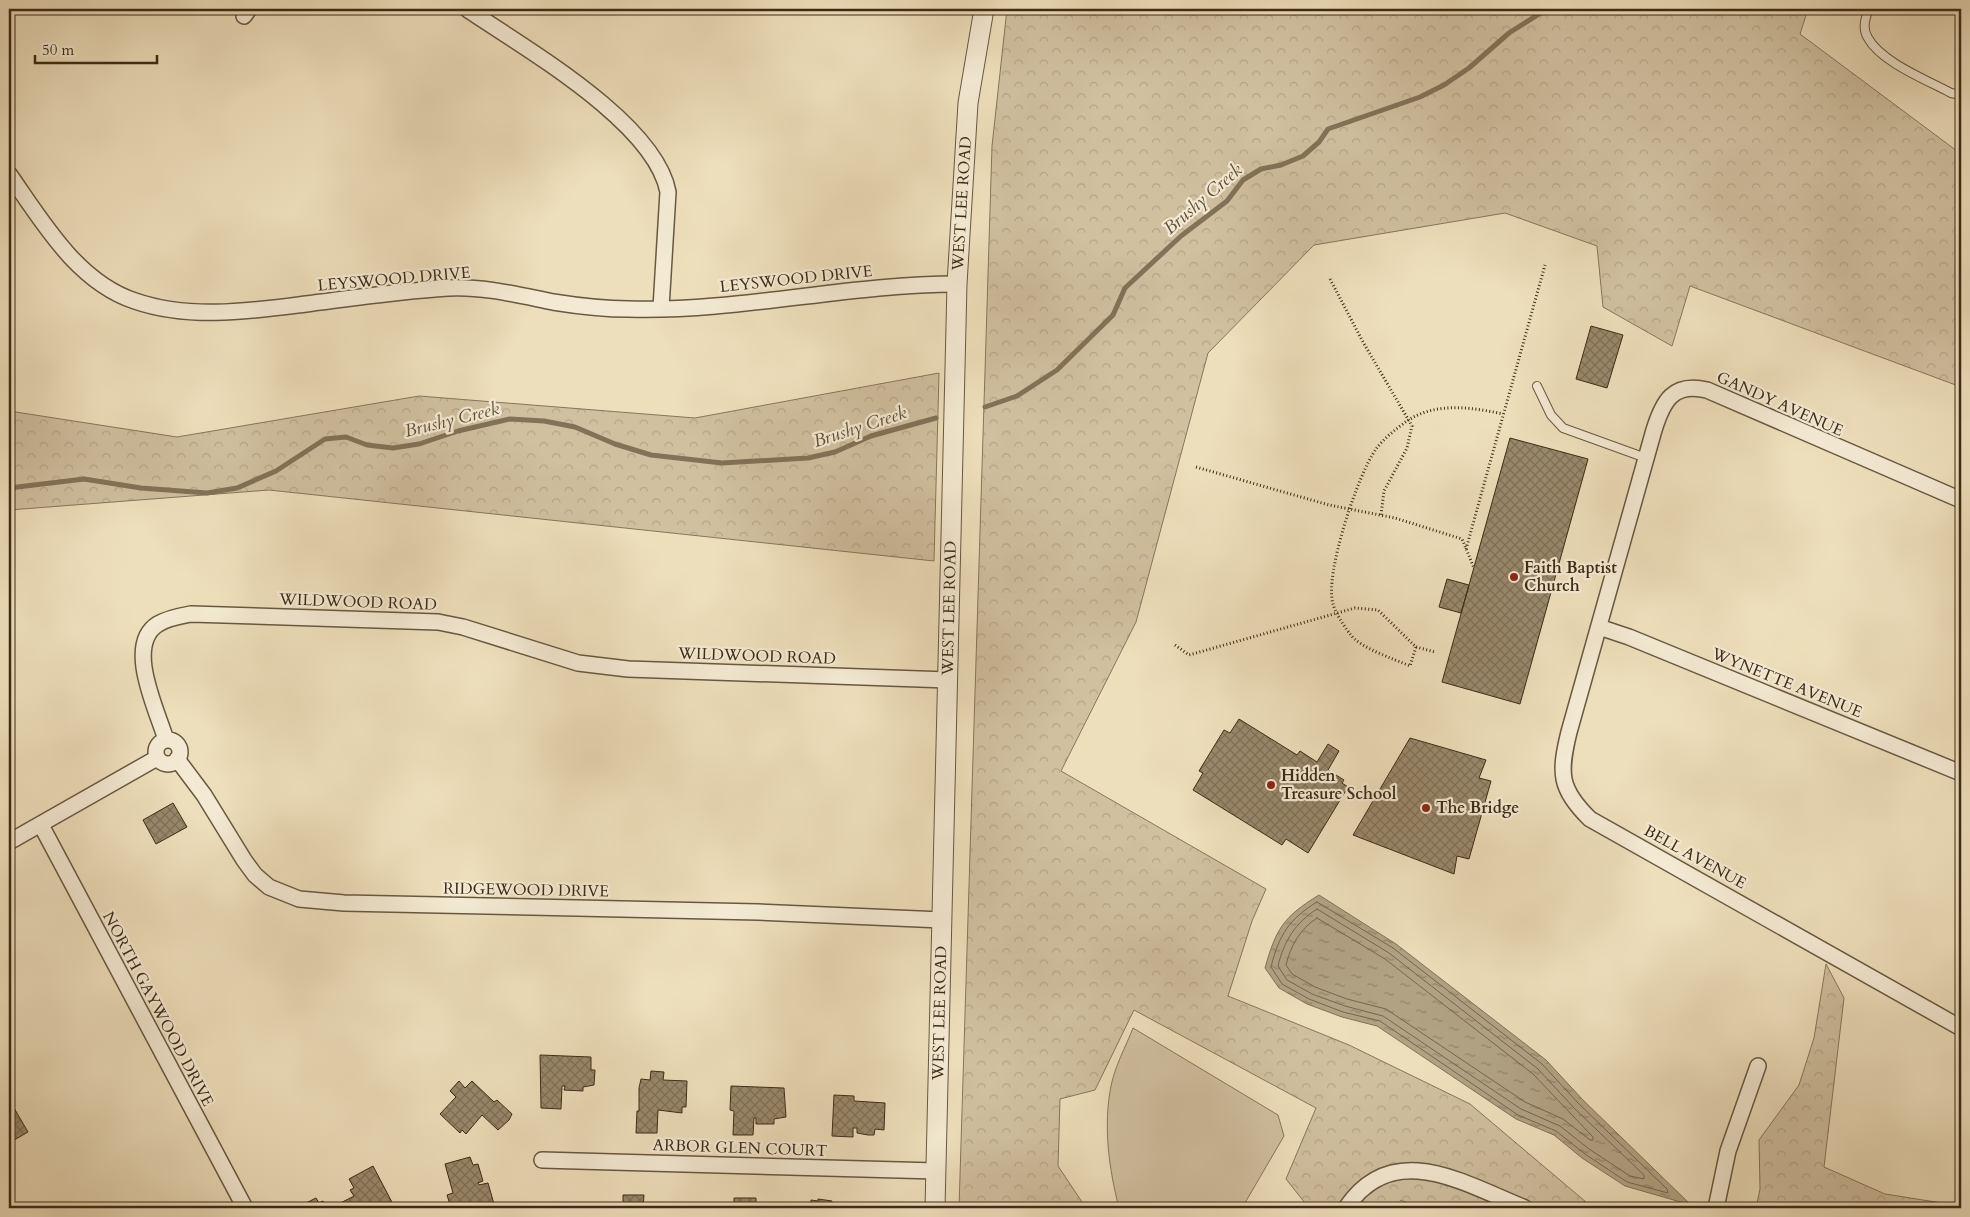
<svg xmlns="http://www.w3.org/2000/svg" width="1970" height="1217" viewBox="0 0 1970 1217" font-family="Cardo,serif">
  <defs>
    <pattern id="forest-crowns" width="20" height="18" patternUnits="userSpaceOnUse" patternTransform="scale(1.25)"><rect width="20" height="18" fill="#d0c0a0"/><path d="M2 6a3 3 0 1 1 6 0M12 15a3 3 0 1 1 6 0" fill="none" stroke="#b4a589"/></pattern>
    <pattern id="water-ripples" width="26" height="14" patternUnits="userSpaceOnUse" patternTransform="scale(1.25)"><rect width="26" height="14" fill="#b1a284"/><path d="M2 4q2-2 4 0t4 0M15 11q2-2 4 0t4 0" fill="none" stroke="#91846b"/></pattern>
    <pattern id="building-cross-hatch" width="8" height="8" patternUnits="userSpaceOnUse" patternTransform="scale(1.25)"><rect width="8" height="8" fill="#99896c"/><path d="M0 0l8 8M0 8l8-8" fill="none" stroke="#7e7058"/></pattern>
  </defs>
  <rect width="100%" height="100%" fill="#eedfbc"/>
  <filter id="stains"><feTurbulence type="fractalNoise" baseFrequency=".004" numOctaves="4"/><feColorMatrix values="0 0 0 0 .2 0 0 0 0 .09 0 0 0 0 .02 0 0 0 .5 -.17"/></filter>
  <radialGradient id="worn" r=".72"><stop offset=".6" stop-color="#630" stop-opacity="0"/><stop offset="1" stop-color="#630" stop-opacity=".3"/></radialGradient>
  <path fill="url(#forest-crowns)" stroke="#86765b" d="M1007 9H1808L1800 34 1961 154V387L1690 286 1672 346 1603 307 1597 246 1505 213 1314 245 1208 353 1136 622 1061 771 1266 889 1252 921 1228 996 1349 1045 1470 1104 1593 1208H1418L1401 1200 1396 1208H1309L1286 1179 1316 1108 1134 1010 1095 1090 1060 1099 1058 1166 1086 1208H959L992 146Z
    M939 373 934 561 269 490 9 510V411L177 437 419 396 695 418Z
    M1826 964 1844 998 1824 1167 1885 1194 1961 1206V1208H1756L1760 1189 1759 1140 1799 1085 1814 1038Z"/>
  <path fill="#d0c0a0" stroke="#86765b" d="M1133 1028 1278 1115 1284 1136 1242 1208H1119C1109 1169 1103 1126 1111 1086 1115 1066 1126 1046 1133 1028Z"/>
  <path fill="url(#water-ripples)" stroke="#827258" d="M1319 895 1396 944 1546 1060 1583 1100 1691 1205 1625 1186 1582 1158 1554 1135 1516 1119 1377 1026 1342 1017 1307 1004 1279 988 1265 968C1276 929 1283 917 1319 895Z"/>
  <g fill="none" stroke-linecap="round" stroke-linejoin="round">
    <path stroke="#76664d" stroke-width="1" d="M1317 902 1393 948 1542 1064 1579 1104 1667 1189 1668 1193 1627 1182 1585 1154 1556 1131 1518 1115 1380 1021 1343 1012 1309 999 1282 984 1271 967C1279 935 1289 919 1317 902Z
      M1317 909 1389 953 1538 1069 1574 1108 1644 1175V1179L1630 1176 1589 1149 1560 1126 1521 1109 1383 1016 1345 1006 1312 994 1287 980 1278 966C1284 941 1295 923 1317 909Z
      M1317 918 1385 959 1533 1074 1593 1137V1140H1590L1563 1119 1525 1102 1386 1009 1347 999 1315 987 1292 974 1286 965C1291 945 1300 929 1317 918Z"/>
    <path stroke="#827258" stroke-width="5" d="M985 407 1017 396 1057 370 1113 315 1125 288 1181 236 1227 201 1243 180 1261 169 1281 165 1303 156 1319 142 1328 129 1420 97 1444 85 1469 68 1509 33 1547 9
      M9 488 84 479 141 488 207 493 237 488 276 471 325 439 346 437 367 445 393 448 419 444 458 431 510 419 544 421 575 427 615 444 651 455 722 463 808 458 835 452 871 436 936 418"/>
  </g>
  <path fill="url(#building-cross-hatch)" stroke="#3c2b16" d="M1591 326 1623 335 1607 388 1576 379Z
    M1510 438 1588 459 1520 704 1442 682Z
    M1447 579 1469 585 1461 613 1439 607Z
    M1239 719 1297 755 1300 751 1317 762 1328 744 1339 751 1328 770 1344 780 1342 783 1348 787 1308 853 1286 839 1282 845 1193 790 1203 773 1199 771 1224 730 1230 733Z
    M1410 738 1486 760 1479 778 1491 781 1469 859 1457 856 1454 874 1353 835Z
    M173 803 187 827 156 844 143 820Z
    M540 1055 591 1057V1070H595L594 1085 583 1087V1091L564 1090 565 1086H562L561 1109 541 1108Z
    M651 1071 664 1072 663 1080 687 1081 686 1107H682V1113L658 1110 657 1133H636L637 1111H639V1088L641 1079 650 1080Z
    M459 1081 465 1088 472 1081 494 1102 497 1100 512 1114 509 1120 498 1130 482 1115 466 1134 462 1130 460 1133 440 1114 456 1097 450 1091Z
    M731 1086 784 1088 786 1117 774 1119V1124H756V1118H754L753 1135H733L734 1111 730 1110Z
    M834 1095 854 1096V1101L885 1103 884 1130 875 1129 874 1135H868L857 1133V1128H853V1137L832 1136Z
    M14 1108 28 1132 9 1143V1111Z
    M470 1157 473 1165 478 1164 483 1181 478 1183 479 1185 488 1183 494 1204 478 1208H451L447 1195 453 1193 445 1164Z
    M373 1166 395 1208H360L357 1203 346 1208H331L354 1196 350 1190 354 1188 349 1179Z
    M623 1195H644L643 1208H623Z
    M316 1198 319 1203 323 1201 327 1208H296Z
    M734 1198H756V1208H760V1203H777V1207L787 1208H734Z
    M818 1199 832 1201V1208H811V1200L818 1201Z"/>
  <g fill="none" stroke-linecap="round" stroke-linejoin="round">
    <g stroke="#685840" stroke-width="10">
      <path id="service" d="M1869 9C1865 18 1862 29 1868 38 1881 62 1927 80 1951 93L1961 95
        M1537 386 1551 415 1563 428 1646 458"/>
    </g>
    <g stroke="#685840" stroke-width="18">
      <path id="minor" d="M467 9C524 48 655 122 668 192L661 308
        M244 16 249 9
        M9 174C42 221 77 282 135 301 190 320 250 311 306 304 353 298 400 291 448 288 483 286 518 295 553 302 578 306 603 309 629 309 739 312 847 284 957 284
        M1961 500 1707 390C1673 382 1663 401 1654 430L1569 732C1559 773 1559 789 1590 819L1961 1028
        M1599 627 1629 637 1961 773
        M166 740C158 712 124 645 158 624 168 618 180 616 191 614L438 622 463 627 578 663 628 669 948 680
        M156 752a12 12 0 1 1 24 0a12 12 0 1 1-24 0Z
        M177 759 204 795 244 860 255 875 269 887 299 899 344 903 758 912 942 920
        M41 825 245 1208
        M9 842 157 758
        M542 1160 936 1171
        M1346 1208C1393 1138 1465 1184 1525 1208
        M1716 1208 1728 1151 1758 1066"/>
    </g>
    <g stroke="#685840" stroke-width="21">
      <g id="tertiary">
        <path id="s1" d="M935 1208 957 284 968 103 984 9"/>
      </g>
    </g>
    <path stroke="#3c2b16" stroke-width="3" stroke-dasharray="1 2.5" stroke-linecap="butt" d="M1330 279 1363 342 1412 426 1407 448 1384 491 1381 515
      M1196 467 1329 505 1395 518 1462 539 1474 568
      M1466 549 1545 265
      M1175 645 1189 655 1355 608 1378 610 1416 647 1410 666C1394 659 1360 648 1350 634 1344 626 1336 614 1333 604 1324 575 1358 474 1376 449 1383 439 1397 428 1407 421 1435 402 1471 407 1503 414
      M1416 647 1435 652"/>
    <use href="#service" stroke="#f4ead3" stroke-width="8"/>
    <use href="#minor" stroke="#f4ead3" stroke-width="15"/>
    <use href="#tertiary" stroke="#f4ead3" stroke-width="19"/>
  </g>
  <g fill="#8f2418" stroke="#f4ead3" stroke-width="2">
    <circle cx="1514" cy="577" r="5"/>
    <circle cx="1271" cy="785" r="5"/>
    <circle cx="1426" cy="808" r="5"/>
  </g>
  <g text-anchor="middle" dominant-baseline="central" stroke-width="4.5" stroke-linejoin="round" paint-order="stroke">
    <g font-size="16" fill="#3c2b16" stroke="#f4ead3">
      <text stroke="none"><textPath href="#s1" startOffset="1005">WEST LEE ROAD</textPath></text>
      <text transform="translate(394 279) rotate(-5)">LEYSWOOD DRIVE</text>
      <text transform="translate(796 279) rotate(-6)">LEYSWOOD DRIVE</text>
      <text transform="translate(1780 404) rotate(24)">GANDY AVENUE</text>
      <text transform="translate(358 602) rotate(2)">WILDWOOD ROAD</text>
      <text stroke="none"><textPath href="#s1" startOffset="600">WEST LEE ROAD</textPath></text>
      <text transform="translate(757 656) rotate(2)">WILDWOOD ROAD</text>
      <text transform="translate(1787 683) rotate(22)">WYNETTE AVENUE</text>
      <text transform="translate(1695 857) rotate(29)">BELL AVENUE</text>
      <text transform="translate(526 890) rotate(1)">RIDGEWOOD DRIVE</text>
      <text transform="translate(158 1009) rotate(62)">NORTH GAYWOOD DRIVE</text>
      <text stroke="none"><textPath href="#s1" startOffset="195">WEST LEE ROAD</textPath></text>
      <text transform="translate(740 1148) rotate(2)">ARBOR GLEN COURT</text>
    </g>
    <g font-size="16" font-weight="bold" fill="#3c2b16" stroke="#f4ead3" text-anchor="start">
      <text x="1524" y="568">Faith Baptist<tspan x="1524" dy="18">Church</tspan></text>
      <text x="1281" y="776">Hidden<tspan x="1281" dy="18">Treasure School</tspan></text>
      <text x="1436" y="808">The Bridge</text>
    </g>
    <g font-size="18" font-style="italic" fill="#5f4f37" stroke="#f4ead3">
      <text transform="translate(1203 199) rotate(-41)">Brushy Creek</text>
      <text transform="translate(452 420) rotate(-14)">Brushy Creek</text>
      <text transform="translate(860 427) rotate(-18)">Brushy Creek</text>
    </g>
  </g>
  <rect width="1970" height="1217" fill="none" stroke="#eedfbc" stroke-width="30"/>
  <rect x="10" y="10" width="1950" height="1197" fill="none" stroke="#3c2b16" stroke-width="2.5"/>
  <rect x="15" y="15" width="1940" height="1187" fill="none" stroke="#3c2b16"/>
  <path d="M35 55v8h122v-8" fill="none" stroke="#3c2b16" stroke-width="2.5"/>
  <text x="42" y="55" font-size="15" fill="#3c2b16" stroke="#f4ead3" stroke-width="4" paint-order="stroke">50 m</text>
  <rect width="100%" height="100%" filter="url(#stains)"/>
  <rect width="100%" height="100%" fill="url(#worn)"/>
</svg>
